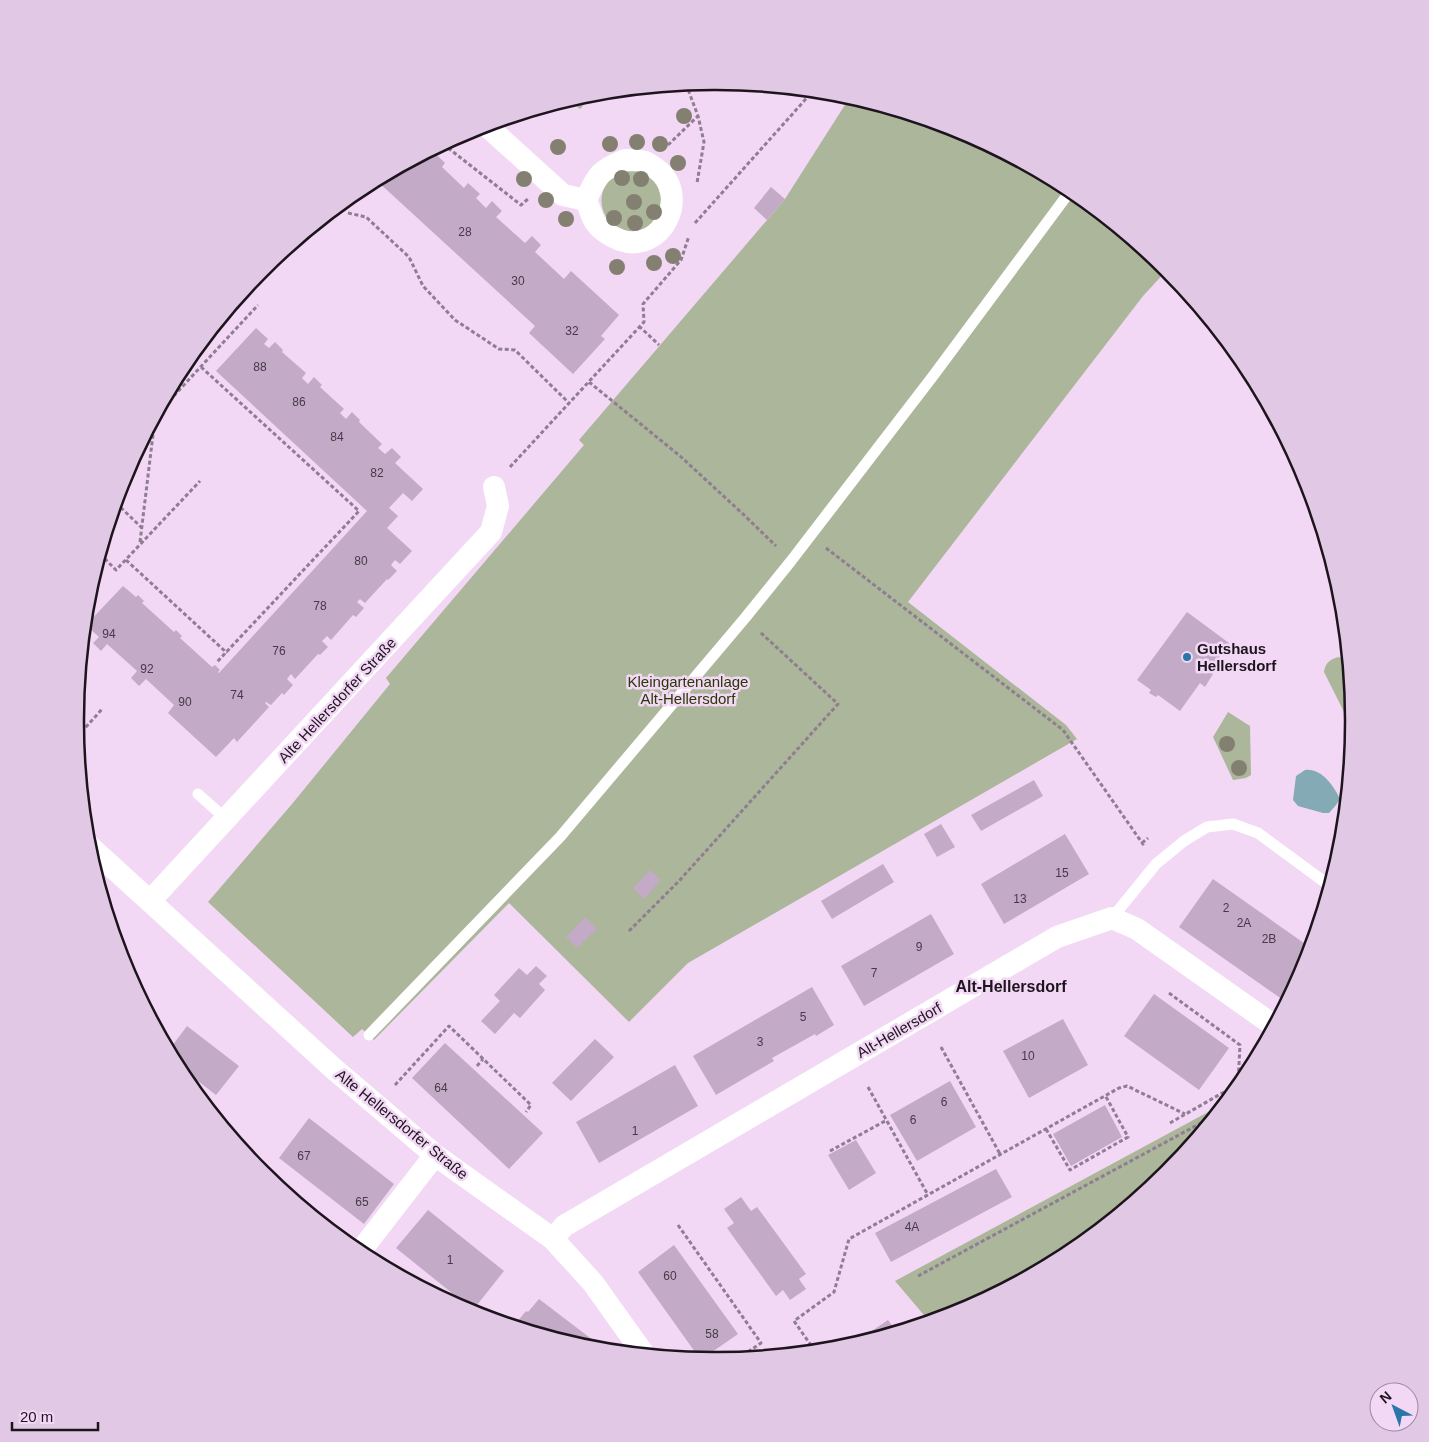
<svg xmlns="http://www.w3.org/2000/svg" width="1429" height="1442" viewBox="0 0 1429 1442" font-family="Helvetica,sans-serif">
  <rect width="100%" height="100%" fill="#f2d8f5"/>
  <path fill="#abb69a" d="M594 93 580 109 570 100Z
    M850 97 959 130 1070 189 1167 270 1143 296 908 602 1066 725 1077 739 688 963 629 1022 509 903 374 1040 362 1029 353 1037 208 902 292 804 390 684 386 678 584 445 579 440 785 199Z
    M640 170 656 179 664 206 648 228C642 229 634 233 629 232 597 226 591 185 621 171 626 169 634 170 640 170Z
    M1339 657 1348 664 1354 717 1345 714 1324 672C1325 663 1330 659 1339 657Z
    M1228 712 1250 726 1251 775 1246 778 1233 780 1213 737Z
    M1223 1104 1166 1173 1070 1253 959 1312 929 1321 895 1281Z"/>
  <path fill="#83aab5" d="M1305 770C1321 768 1333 785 1340 799L1336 805 1329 813H1323L1298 806 1293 800 1296 776Z"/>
  <path fill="#c3aac6" d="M432 150 445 163 442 167 464 188 468 183 480 194 476 198 486 208 492 201 502 211 496 217 525 243 532 236 541 245 535 252 564 279 571 271 619 315 601 336 605 339 573 374 529 333 535 326 376 180Z
    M771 187 785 199 767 220 754 208Z
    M228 311 232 315 218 331 214 327Z
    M256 328 268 339 264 344 269 348 275 342 283 350 282 352 306 373 302 378 308 384 314 377 322 385 320 387 344 409 340 413 346 419 352 412 360 420 359 422 382 444 378 448 385 454 392 448 401 457 395 463 423 489 412 501 403 493 389 508 398 516 387 528 412 551 400 564 395 560 391 565 397 571 388 580 387 579 365 603 360 599 357 602 364 608 356 617 353 615 331 640 327 636 322 641 328 647 320 655 318 654 295 679 291 674 287 679 293 685 284 695 282 693 271 705 266 702 265 703 269 707 237 742 234 738 216 757 168 713 174 705 146 679 139 686 131 678 137 671 107 644 101 651 93 643 99 637 86 625 123 586 136 597 138 595 144 601 142 603 174 632 176 630 182 636 180 638 212 667 215 665 220 670 218 672 219 673 367 511 216 371Z
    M97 563 104 568 92 581 93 578Z
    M1187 612 1229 643 1209 671 1213 674 1205 687 1200 683 1180 711 1158 695 1156 697 1149 693 1151 690 1137 680Z
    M1034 780 1043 796 981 831 971 815Z
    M941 824 955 847 937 857 924 834Z
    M1065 834 1089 874 1004 924 981 884Z
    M883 864 894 882 832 919 821 901Z
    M650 870 661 880 644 899 633 888Z
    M1213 879 1311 948 1305 966 1286 1002 1179 927Z
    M931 914 954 954 864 1006 841 966Z
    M585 917 597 929 577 948 566 937Z
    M536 966 547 976 539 984 545 990 520 1018 514 1013 495 1034 481 1021 500 1001 494 995 519 968 527 975Z
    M125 968 139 980 134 985 131 980Z
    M812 987 834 1025 816 1036 815 1034 772 1058 774 1061 716 1095 693 1056Z
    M1154 994 1229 1048 1199 1090 1124 1036Z
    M1063 1019 1088 1065 1029 1098 1003 1051Z
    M187 1026 239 1066 216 1095 176 1064 169 1050Z
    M595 1039 614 1057 571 1101 552 1083Z
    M445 1043 543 1133 509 1169 412 1078Z
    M675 1065 698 1106 599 1163 576 1122Z
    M950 1081 976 1127 917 1161 890 1115Z
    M1105 1105 1122 1137 1071 1166 1053 1134Z
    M309 1118 394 1184 364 1224 279 1158Z
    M856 1140 876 1173 849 1190 828 1155Z
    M996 1169 1012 1197 891 1262 875 1233Z
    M741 1197 751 1211 757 1207 806 1274 799 1279 806 1289 790 1300 783 1290 776 1296 727 1228 734 1223 724 1209Z
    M428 1210 504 1271 473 1310 396 1248Z
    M674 1245 738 1334 702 1359H700L638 1272Z
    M539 1299 606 1350 589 1348 517 1326 519 1324 517 1322 526 1311 528 1312Z
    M888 1320 896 1331 855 1344 854 1343Z"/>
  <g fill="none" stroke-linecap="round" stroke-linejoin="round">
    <path stroke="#8f7d91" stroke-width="3" stroke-dasharray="4 2.5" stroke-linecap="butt" d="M686 84 698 116 704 142 697 183
      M443 144 521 205 528 199
      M668 145 698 116
      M348 213 366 217 409 257 423 286 455 320 499 349 515 350 569 403
      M695 223 813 91
      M639 326 659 345
      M201 367 359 511 217 662
      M589 382 680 456 743 514 776 546
      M156 415 258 305
      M510 467 644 322 643 304 681 260 689 236
      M116 503 142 528
      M140 542 155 418
      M826 548 1063 730 1145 847
      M100 554 116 570 200 481
      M126 560 227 653
      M77 737 103 708
      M1142 843 1148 838
      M629 931 679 881 838 704 760 632
      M1169 993 1240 1045 1238 1084 1170 1123
      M941 1047 1000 1154
      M477 1066 483 1059
      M395 1085 449 1026 531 1105 526 1112
      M868 1087 928 1195
      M1046 1129 1070 1170 1128 1137 1105 1095
      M830 1151 887 1120
      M678 1225 761 1343 739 1358
      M918 1276 1214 1116
      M817 1350 829 1345 835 1349
      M815 1351 794 1321 834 1292 849 1239 1119 1088 1127 1086 1185 1114"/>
    <path stroke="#fff" stroke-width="11" d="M198 794 226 819
      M1112 918 1156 864 1184 841 1207 827 1233 824 1258 833 1330 886
      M369 1035 560 837 745 618 791 561 933 376 1071 190"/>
    <path stroke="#fff" stroke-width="22" d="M486 125 563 195 586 200
      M625 160C632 160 639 160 645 162 648 163 652 166 655 168 692 194 662 255 620 240 610 236 601 231 595 222 591 215 589 207 586 200 597 175 600 170 625 160Z
      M87 844 334 1069 435 1155 553 1239 593 1283 643 1353
      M150 901 491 532 498 506 494 487
      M553 1239 564 1226 1057 937 1112 918 1137 929 1273 1025
      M359 1253 435 1155"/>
  </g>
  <g fill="#848071">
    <circle cx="684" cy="116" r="8"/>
    <circle cx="637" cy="142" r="8"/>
    <circle cx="610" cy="144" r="8"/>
    <circle cx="660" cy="144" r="8"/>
    <circle cx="558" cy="147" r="8"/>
    <circle cx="678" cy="163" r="8"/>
    <circle cx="622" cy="178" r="8"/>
    <circle cx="524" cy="179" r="8"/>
    <circle cx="641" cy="179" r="8"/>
    <circle cx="546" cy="200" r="8"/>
    <circle cx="634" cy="202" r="8"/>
    <circle cx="654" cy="212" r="8"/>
    <circle cx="614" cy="218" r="8"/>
    <circle cx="566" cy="219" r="8"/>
    <circle cx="635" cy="223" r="8"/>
    <circle cx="673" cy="256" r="8"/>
    <circle cx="654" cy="263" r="8"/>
    <circle cx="617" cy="267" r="8"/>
    <circle cx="1227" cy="744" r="8"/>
    <circle cx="1239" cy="768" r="8"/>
  </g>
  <circle fill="#2976a9" stroke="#f2d8f5" stroke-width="2" cx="1187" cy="657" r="5"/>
  <g text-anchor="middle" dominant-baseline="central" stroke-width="5" stroke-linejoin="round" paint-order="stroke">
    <g font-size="12" fill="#463a48">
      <text x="465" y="232">28</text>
      <text x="518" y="281">30</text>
      <text x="572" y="331">32</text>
      <text x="260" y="367">88</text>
      <text x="299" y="402">86</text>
      <text x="337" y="437">84</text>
      <text x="377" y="473">82</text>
      <text x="361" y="561">80</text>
      <text x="320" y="606">78</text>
      <text x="109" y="634">94</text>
      <text x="279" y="651">76</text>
      <text x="147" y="669">92</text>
      <text x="237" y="695">74</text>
      <text x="185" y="702">90</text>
      <text x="1062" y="873">15</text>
      <text x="1020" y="899">13</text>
      <text x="1226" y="908">2</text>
      <text x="1244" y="923">2A</text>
      <text x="1269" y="939">2B</text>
      <text x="919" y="947">9</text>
      <text x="874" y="973">7</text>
      <text x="803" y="1017">5</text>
      <text x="760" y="1042">3</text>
      <text x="1028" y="1056">10</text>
      <text x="441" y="1088">64</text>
      <text x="944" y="1102">6</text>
      <text x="913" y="1120">6</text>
      <text x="635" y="1131">1</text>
      <text x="304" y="1156">67</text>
      <text x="362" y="1202">65</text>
      <text x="912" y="1227">4A</text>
      <text x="450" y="1260">1</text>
      <text x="670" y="1276">60</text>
      <text x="712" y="1334">58</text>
    </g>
    <g font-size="15" font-weight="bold" fill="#1d141e" stroke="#f2d8f5" text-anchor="start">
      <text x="1197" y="648">Gutshaus<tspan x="1197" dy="17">Hellersdorf</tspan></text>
    </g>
    <g font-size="15" fill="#2a3805" stroke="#f2d8f5">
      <text x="688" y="681">Kleingartenanlage<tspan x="688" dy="17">Alt-Hellersdorf</tspan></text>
    </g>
    <g font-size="15" fill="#1d141e" stroke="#f2d8f5">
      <text transform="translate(337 700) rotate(-47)">Alte Hellersdorfer Straße</text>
      <text transform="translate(899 1030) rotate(-30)">Alt-Hellersdorf</text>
      <text transform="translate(402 1124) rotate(39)">Alte Hellersdorfer Straße</text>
    </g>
    <g font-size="16" font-weight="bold" fill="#1d141e" stroke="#f2d8f5">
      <text x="1011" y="986">Alt-Hellersdorf</text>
    </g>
  </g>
  <path d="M0 0H1429V1442H0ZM714 90H715A630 630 0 0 1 1345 720V722A630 630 0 0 1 715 1352H714A630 630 0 0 1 84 722V720A630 630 0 0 1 714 90Z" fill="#e1c8e4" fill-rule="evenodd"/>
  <path fill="none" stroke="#1d141e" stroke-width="2.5" d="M714 90H715A630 630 0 0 1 1345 720V722A630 630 0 0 1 715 1352H714A630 630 0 0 1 84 722V720A630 630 0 0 1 714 90Z"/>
  <g transform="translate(1394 1407) rotate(319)"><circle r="24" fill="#f2d8f5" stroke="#9d8a9f"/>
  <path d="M0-4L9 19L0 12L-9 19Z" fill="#2976a9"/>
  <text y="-8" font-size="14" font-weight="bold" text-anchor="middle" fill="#1d141e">N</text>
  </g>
  <path d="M12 1422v8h86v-8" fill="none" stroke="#1d141e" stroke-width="2.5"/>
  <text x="20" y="1422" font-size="15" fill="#1d141e" stroke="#f2d8f5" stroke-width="4" paint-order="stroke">20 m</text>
</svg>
